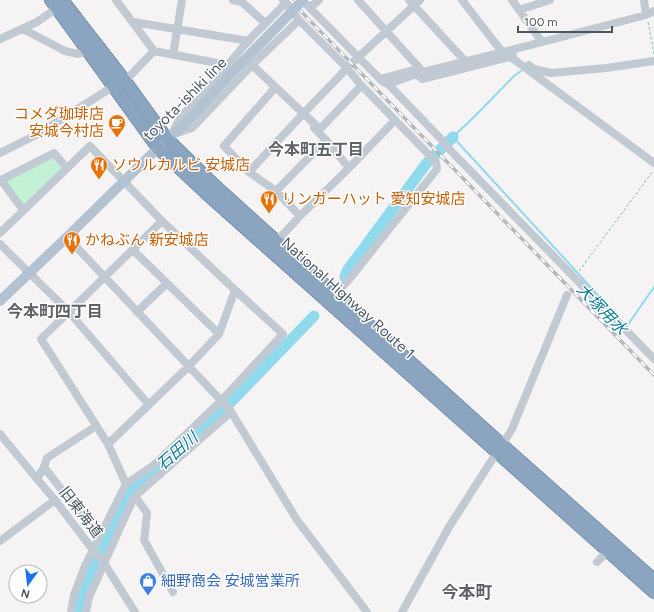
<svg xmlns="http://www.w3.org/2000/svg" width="654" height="612" viewBox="0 0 654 612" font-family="Figtree,'Noto Sans JP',sans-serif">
  <rect width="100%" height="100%" fill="#f5f3f3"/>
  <path fill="#c3f1d5" d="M53 156 63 168 24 206 5 181Z"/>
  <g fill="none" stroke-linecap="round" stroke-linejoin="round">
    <path stroke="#90daee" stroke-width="2" d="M521 71 514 76 475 116 453 137 618 317
      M627 326 654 287"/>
    <path stroke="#90daee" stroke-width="11" d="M345 277 347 271 426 164 453 137
      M78 612 85 588 93 567 102 547 130 491 138 483 191 440 231 402 314 316"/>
    <g stroke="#7690ad" stroke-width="14">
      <path id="highway" d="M51 0 158 148 206 193 654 592
        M62 0 125 81 167 139 214 185 502 445 654 580"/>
    </g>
    <path stroke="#7ad0a6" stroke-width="1" stroke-dasharray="3 2" stroke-linecap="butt" d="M648 22 654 54
      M579 271 653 171"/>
    <path stroke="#c1cad2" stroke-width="8" d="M116 0 154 51 228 65
      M233 0 242 2 265 23
      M302 0 383 82 388 84 423 72 504 52 654 163
      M358 0 423 72
      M409 0 465 61
      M462 0 499 48 504 52 646 15 654 11
      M512 0 542 42
      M644 0 646 15
      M310 8 319 0
      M519 10 550 0
      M133 22 249 41
      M23 29 65 51 78 54 88 51
      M0 39 37 22 57 8
      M173 55 182 0
      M252 65 320 129 361 86
      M529 65 534 69 551 73 606 68 654 61
      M380 79 413 70 422 79 513 56
      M125 81 154 51
      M388 84 441 139 451 151 654 359
      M273 90 224 146 249 172 276 191 300 216
      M314 128 326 140 349 168
      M177 133 192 128 252 65 299 20
      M173 134C178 115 193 105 206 91 221 74 234 57 249 40 261 27 274 16 285 3
      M0 153 38 134 114 86
      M249 172 301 116 352 63 420 0
      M276 191 326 140
      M23 210 1 180 54 153 67 168
      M0 233 90 146 162 221 235 290 283 334 221 401 154 465 126 484
      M67 237 230 410 297 520 367 612
      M277 241 300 216 349 168 395 120 360 84 347 68 299 20 283 0
      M0 244 69 312 149 405
      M133 250 219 334
      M335 294 347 282 437 169 436 162 395 120
      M137 312 167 283
      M0 434 37 479 55 500 93 550 104 563 135 612
      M108 444 188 367 219 334 235 290
      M502 445 512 429 567 295
      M44 467 47 458 96 426
      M37 479 44 467 99 538
      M135 496 147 513 145 533 144 540 173 592
      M0 541 55 500
      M597 562 608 551
      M71 612 74 595 85 566 126 484 108 444 41 339 162 221
      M86 612 89 597 134 497 231 412
      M402 612 449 527 497 452"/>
    <path stroke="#b3c2d1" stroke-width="10" d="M0 301 67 237 167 139 184 125 226 79"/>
    <use href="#highway" stroke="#8ba5c1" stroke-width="12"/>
    <g stroke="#b5b8bd" stroke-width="3.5">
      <path id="rail" d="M290 0 654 375"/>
    </g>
    <use href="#rail" stroke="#fff" stroke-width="2" stroke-dasharray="6" stroke-linecap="butt"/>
    <path stroke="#7ad0a6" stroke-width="1" stroke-dasharray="3 2" stroke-linecap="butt" d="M310 3 314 0"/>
    <path stroke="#b3c2d1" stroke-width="10" d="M226 79 303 0"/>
  </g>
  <defs>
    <g id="cafe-pin" transform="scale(0.9)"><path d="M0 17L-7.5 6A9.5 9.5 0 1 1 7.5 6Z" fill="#e8710a" stroke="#fff"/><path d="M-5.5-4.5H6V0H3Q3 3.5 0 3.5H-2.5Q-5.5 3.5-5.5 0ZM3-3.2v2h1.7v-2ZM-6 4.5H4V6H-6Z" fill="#fff"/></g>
    <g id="restaurant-pin" transform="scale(0.9)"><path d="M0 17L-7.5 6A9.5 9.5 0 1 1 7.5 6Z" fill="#e8710a" stroke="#fff"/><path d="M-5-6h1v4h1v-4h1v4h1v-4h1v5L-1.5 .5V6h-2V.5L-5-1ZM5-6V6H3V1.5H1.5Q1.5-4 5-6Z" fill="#fff"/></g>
    <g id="shop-pin" transform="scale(0.9)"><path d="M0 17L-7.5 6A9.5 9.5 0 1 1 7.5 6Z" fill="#3f7fe0" stroke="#fff"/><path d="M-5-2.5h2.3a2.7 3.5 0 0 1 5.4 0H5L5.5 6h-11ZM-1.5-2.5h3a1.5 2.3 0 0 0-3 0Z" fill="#fff"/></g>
  </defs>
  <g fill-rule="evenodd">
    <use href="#cafe-pin" x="117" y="123"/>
    <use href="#restaurant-pin" x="99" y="165"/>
    <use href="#restaurant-pin" x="269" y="199"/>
    <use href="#restaurant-pin" x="72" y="240"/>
    <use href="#shop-pin" x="148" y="581"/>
  </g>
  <g text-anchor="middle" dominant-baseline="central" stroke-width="3" stroke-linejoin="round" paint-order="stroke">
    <g font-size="15" fill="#4a5661" stroke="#fff">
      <text transform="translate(185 99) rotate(-45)">toyota-ishiki line</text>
      <text transform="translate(348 298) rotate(42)">National Highway Route 1</text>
      <text transform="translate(81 512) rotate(52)">旧東海道</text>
    </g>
    <g font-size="15" fill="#c56008" stroke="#fff" text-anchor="start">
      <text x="104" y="114" text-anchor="end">コメダ珈琲店<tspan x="104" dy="17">安城今村店</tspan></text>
      <text x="112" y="165">ソウルカルビ 安城店</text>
      <text x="282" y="199">リンガーハット 愛知安城店</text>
      <text x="85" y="240">かねぶん 新安城店</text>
    </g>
    <g font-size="15" fill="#366cbe" stroke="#fff" text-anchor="start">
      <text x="161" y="581">細野商会 安城営業所</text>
    </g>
    <g font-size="16" font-weight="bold" fill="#5f6368" stroke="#fff">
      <text x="316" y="149">今本町五丁目</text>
      <text x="55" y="311">今本町四丁目</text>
    </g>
    <g font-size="16" font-style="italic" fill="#0c7c9b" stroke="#fff">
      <text transform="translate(602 309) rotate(46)">大塚用水</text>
      <text transform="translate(177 451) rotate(-41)">石田川</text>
    </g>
    <g font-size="17" font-weight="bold" fill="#5f6368" stroke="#fff">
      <text x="467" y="592">今本町</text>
    </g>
  </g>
  <g transform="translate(28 584) rotate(195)"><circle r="19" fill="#ffffff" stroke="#b7bbc0"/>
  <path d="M0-3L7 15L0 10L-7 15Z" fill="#1a73e8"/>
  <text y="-6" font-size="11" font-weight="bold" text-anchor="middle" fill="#4a5661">N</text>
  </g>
  <path d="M518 26v6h94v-6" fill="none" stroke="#4a5661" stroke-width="2"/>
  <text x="524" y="26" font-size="12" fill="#4a5661" stroke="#ffffff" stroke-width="3" paint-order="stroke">100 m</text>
</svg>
